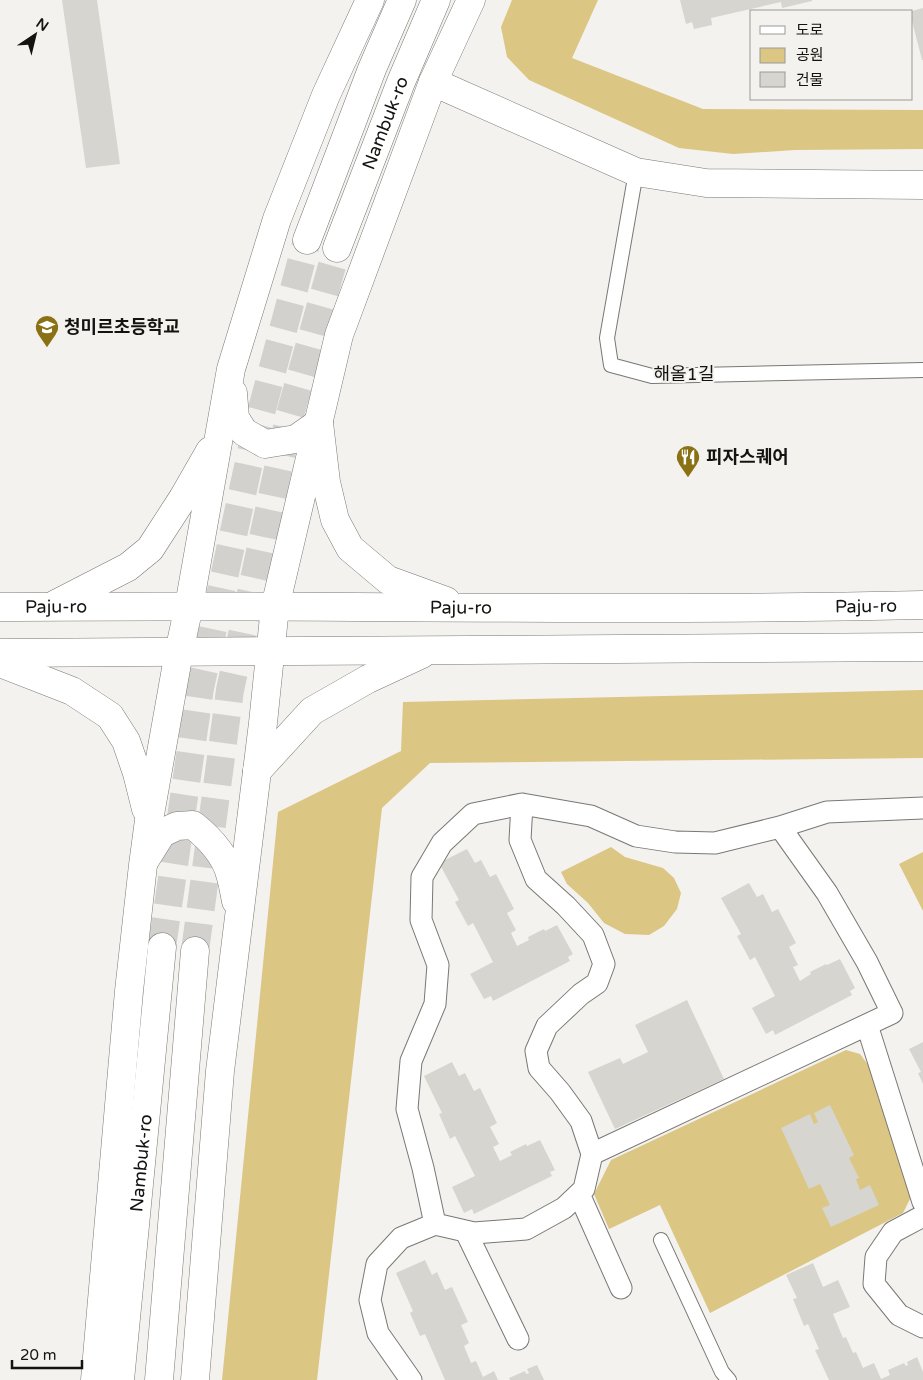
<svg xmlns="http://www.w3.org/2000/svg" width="923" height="1380" viewBox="0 0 923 1380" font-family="'Varela Round','Noto Sans KR',sans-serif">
  <rect width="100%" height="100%" fill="#f4f2ee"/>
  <path fill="#dcc683" d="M512 0H598L572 58 703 109 923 110V149L795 150 733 154 679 148 529 80 507 57 501 27Z
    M923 690V758L430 763 382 808 317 1380H222L278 812 401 751 403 702Z
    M611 847 625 857 663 868 674 878 681 893 677 909 664 926 649 935 625 934 604 923 588 903 567 884 561 872Z
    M923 852V911L899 864Z
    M846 1050 860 1054 869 1066 911 1197 903 1213 710 1313 660 1205 609 1229 594 1194 611 1160Z"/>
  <path fill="#d6d5d0" d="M62 0H97L120 164 86 168Z
    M680 0H812V1L782 8 781 2 711 18 712 25 694 29 692 22 686 24Z
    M923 8V60H922L912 21V11Z
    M467 849 475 863 481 860 490 877 496 874 514 909 507 913 516 930 511 933 517 946 529 940 528 937 544 929 545 931 557 925 573 954 568 957 570 961 493 1001 491 996 484 999 470 974 493 962 473 923 468 926 455 902 459 900 439 863Z
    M749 883 757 897 763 894 772 912 778 909 796 943 789 947 798 965 793 967 800 981 811 974 810 972 826 964 827 965 840 959 855 988 850 991 852 995 775 1035 773 1030 766 1034 752 1008 775 996 755 957 750 960 737 936 741 934 721 898Z
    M687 1000 724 1079 615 1129 588 1072 620 1058 623 1064 648 1052 635 1025Z
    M923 1042V1084L918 1073 921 1072 909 1049Z
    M452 1062 459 1076 465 1073 474 1091 480 1088 497 1123 490 1127 499 1144 493 1147 500 1161 512 1155 510 1152 526 1144 527 1146 540 1140 555 1170 550 1172 552 1176 474 1214 472 1209 464 1213 452 1187 475 1176 455 1136 450 1139 439 1114 442 1113 424 1076Z
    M830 1105 854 1155 849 1158 859 1178 856 1179 860 1190 870 1185 879 1205 831 1227 822 1208 830 1205 820 1184 809 1189 781 1128 810 1114 814 1124 818 1122 814 1113Z
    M425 1260 432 1275 437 1272 445 1290 452 1287 468 1322 461 1325 469 1343 464 1346 471 1363 476 1361 483 1377 494 1371 498 1380H445L425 1334 420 1336 410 1313 413 1311 396 1273Z
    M813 1263 823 1287 838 1280 850 1307 833 1314 843 1338 846 1337 853 1353 856 1352 863 1368 874 1363 881 1379 890 1375 888 1370 904 1363 906 1366 908 1365 907 1362 917 1357 923 1372V1380H829L815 1350 819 1349 808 1324 804 1326 793 1299 797 1298 786 1275Z
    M537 1365 544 1380H510L509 1378 525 1371 526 1374 529 1373 527 1369Z"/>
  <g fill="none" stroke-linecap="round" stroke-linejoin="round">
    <path stroke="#d2d1cd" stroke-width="28" stroke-dasharray="28 14" stroke-linecap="butt" d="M162 947 200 688 254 439 307 240
      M195 951 230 690 289 418 337 248"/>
    <g stroke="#797874" stroke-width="16">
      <path id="service" d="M636 172 607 338 611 365 652 376 923 370
        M661 1240 722 1372 729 1380"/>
    </g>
    <g stroke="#797874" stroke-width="23">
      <path id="pedestrian" d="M867 1025 923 1202
        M592 1154 892 1013 867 962 827 893 780 827
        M579 1194 621 1288
        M923 1216 893 1232 876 1257 874 1284 899 1315 923 1327
        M435 1224 423 1168 407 1109 411 1061 435 1004 438 965 421 920 422 877 442 843 473 814 522 804 591 816 636 836 675 842 715 843 780 827 827 812 923 808
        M466 1232 518 1339
        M411 1380 378 1333 370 1300 377 1264 401 1238 435 1224 474 1233 526 1229 564 1208 584 1189 592 1154 581 1121 560 1092 539 1068 536 1051 547 1026 581 994 597 983 604 964 593 935 566 906 536 879 520 840 522 804"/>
    </g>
    <g stroke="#797874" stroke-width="29">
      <path id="minor" d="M433 82 636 172 706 183 923 185"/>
    </g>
    <g stroke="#797874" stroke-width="29">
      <g id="secondary">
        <path d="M307 240 372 69 402 0"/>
        <path id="s1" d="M337 248 401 82 436 0"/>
        <path d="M233 393 235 418 244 432 265 444 296 439 319 423 326 482 335 520 350 548 388 580 446 601"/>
        <path d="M56 604 128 567 150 549 183 498 210 451"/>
        <path id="s2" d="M0 607C308 604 615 612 923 605"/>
        <path d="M0 653 923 647"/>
        <path d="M0 663 72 691 110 716 126 741 137 773 146 809"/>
        <path d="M257 771 312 711 368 679 422 654"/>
        <path d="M145 860 162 833 177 826 193 825C208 837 225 855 230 874 233 883 234 892 236 901"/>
        <path d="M95 1380 129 991 143 865 149 820 179 652 189 606 231 369 277 219 326 95 370 0"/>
        <path id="s3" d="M120 1380 162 947"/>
        <path d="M159 1380 195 951"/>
        <path d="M195 1380 220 1071 263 723 275 607 339 335 433 82 471 0"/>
      </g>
    </g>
    <use href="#service" stroke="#fff" stroke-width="14"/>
    <use href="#pedestrian" stroke="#fff" stroke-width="21"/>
    <use href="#minor" stroke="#fff" stroke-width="28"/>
    <use href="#secondary" stroke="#fff" stroke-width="28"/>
  </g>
  <defs>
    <g id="school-pin" transform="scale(1.25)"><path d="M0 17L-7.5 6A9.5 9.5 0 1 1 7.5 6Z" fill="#8a7113" stroke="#f4f2ee"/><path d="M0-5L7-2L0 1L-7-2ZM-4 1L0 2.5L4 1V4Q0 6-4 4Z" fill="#fff"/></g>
    <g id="restaurant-pin" transform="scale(1.25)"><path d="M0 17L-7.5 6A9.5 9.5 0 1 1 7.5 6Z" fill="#8a7113" stroke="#f4f2ee"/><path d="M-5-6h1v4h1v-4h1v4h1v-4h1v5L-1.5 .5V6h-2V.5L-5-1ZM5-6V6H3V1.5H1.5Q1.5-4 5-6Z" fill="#fff"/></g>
  </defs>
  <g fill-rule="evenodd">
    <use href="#school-pin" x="47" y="327"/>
    <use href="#restaurant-pin" x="688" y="457"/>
  </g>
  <g text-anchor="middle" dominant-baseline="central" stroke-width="4" stroke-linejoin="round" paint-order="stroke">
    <g font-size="18" fill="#131311" stroke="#f4f2ee">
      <text stroke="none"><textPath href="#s1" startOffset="134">Nambuk-ro</textPath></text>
      <text x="684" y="374">해올1길</text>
      <text stroke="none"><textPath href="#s2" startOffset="866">Paju-ro</textPath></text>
      <text stroke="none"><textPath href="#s2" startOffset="56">Paju-ro</textPath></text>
      <text stroke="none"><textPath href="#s2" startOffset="461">Paju-ro</textPath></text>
      <text stroke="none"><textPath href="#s3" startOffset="218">Nambuk-ro</textPath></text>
    </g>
    <g font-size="18" font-weight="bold" fill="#131311" stroke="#f4f2ee" text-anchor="start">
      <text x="64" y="327">청미르초등학교</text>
      <text x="706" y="457">피자스퀘어</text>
    </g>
  </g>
  <rect x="750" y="10" width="162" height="90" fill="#f4f2ee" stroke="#9a9996"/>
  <rect x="760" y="26" width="25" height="8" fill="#ffffff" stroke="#9a9996"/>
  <text x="796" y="35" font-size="15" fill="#131311">도로</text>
  <rect x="760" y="48" width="25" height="15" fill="#dcc683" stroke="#9a9996"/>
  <text x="796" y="60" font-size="15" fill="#131311">공원</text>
  <rect x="760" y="72" width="25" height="15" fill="#d6d5d0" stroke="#9a9996"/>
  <text x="796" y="85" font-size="15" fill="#131311">건물</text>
  <g transform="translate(35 35) rotate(35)" stroke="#f4f2ee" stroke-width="4" paint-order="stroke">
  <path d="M0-4L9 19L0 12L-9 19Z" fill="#131311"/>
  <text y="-8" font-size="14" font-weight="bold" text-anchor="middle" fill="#131311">N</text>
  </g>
  <path d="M12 1360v8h70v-8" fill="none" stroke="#131311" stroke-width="2.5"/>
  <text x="20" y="1360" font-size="15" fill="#131311" stroke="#f4f2ee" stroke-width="4" paint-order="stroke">20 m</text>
</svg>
